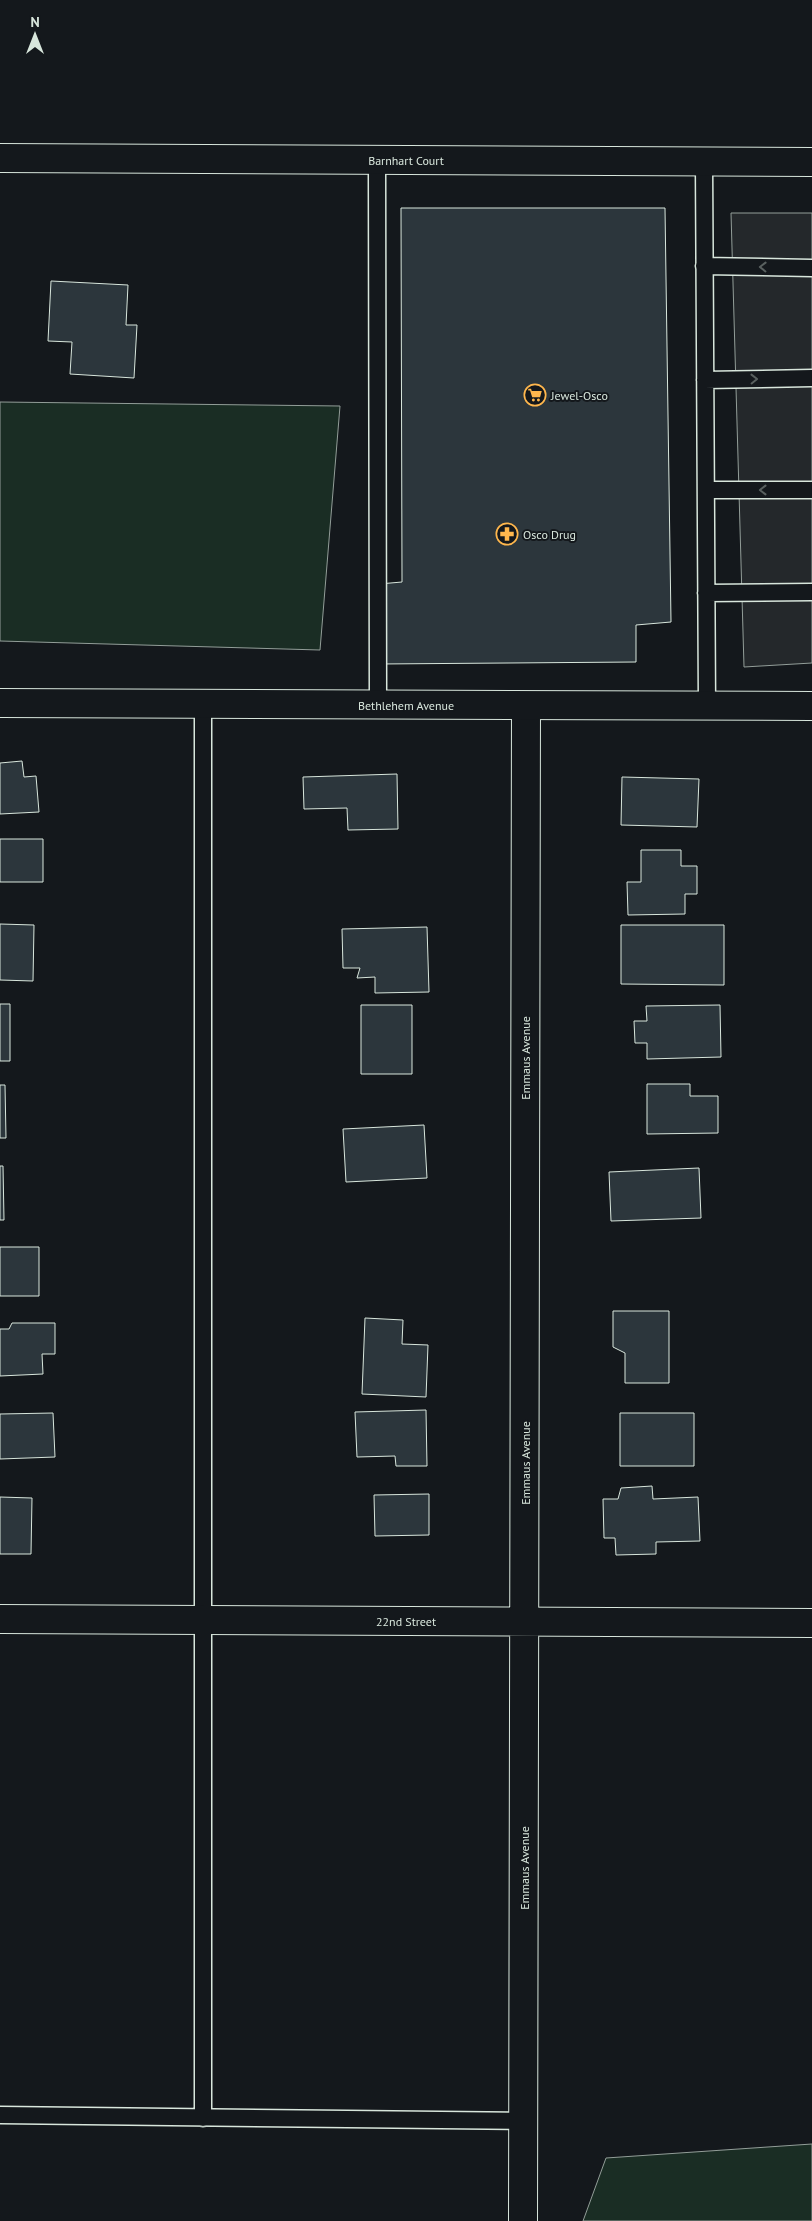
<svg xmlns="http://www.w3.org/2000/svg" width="812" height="2221" viewBox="0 0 812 2221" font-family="'PT Sans',sans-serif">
  <rect width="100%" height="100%" fill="#14181c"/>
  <path fill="#1a2d24" stroke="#939e99" d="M0 402 340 406 320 650 0 641Z
    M812 2144V2221H583L606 2158Z"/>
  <path fill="#24282b" stroke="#939e99" d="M731 213H812V663L744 667Z"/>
  <path fill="#2c363c" stroke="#d8e6dc" d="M401 208H665L671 622 636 625V662L379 664V584L402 582Z
    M51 281 128 285 126 325H137L134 378 70 374 72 342 48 341Z
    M22 761 24 777 36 776 39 812 0 814V763Z
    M397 774 398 829 348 830 347 808 304 809 303 777Z
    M622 777 699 779 697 827 621 825Z
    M0 839H43V882H0Z
    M641 850H681V866H697V894H685V914L628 915 627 882H641Z
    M0 924 34 925 33 981 0 980Z
    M621 925H724V985L621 984Z
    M427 927 429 992 375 993V977L357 978 360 968H343L342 929Z
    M0 1004H10V1061H0Z
    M361 1005H412V1074H361Z
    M720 1005 721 1057 647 1059V1043H635L634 1021H647L646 1006Z
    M647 1084H690V1096H718V1133L647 1134Z
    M0 1085H5L6 1138H0Z
    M424 1125 427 1178 346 1182 343 1129Z
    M0 1166H3L4 1220H0Z
    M699 1168 701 1218 611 1221 609 1172Z
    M0 1247H39V1296H0Z
    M613 1311H669V1383H625V1353L613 1347Z
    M365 1318 403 1320 402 1344 428 1345 426 1397 362 1394Z
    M12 1323H55V1354H42L43 1374 0 1376V1329H9Z
    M426 1410 427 1466H396L395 1456 357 1457 355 1412Z
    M53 1413 55 1457 0 1459V1414Z
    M620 1413H694V1466H620Z
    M652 1486 653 1499 698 1497 700 1541 656 1542V1554L616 1555 615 1538H604L603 1499H618L621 1488Z
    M429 1494V1535L375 1536 374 1495Z
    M0 1497 32 1498 31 1554H0Z"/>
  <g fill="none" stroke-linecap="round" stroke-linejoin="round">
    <g stroke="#d8e6dc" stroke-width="19">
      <path id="service" d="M377 160 378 705
        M704 162 707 706
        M704 266 812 268
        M705 380 812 378
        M706 490H812
        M706 593 812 592
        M203 704V2118
        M0 2115 523 2121"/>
    </g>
    <g stroke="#d8e6dc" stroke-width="30">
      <path id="minor" d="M0 158 812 162
        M0 1619 812 1623
        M523 2221 526 706"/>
    </g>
    <g stroke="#d8e6dc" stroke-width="30">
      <path id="primary" d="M0 703 812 706"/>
    </g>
    <use href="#service" stroke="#14181c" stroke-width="16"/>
    <use href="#minor" stroke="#14181c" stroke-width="28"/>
    <use href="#primary" stroke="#14181c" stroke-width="28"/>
  </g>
  <defs><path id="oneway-chevron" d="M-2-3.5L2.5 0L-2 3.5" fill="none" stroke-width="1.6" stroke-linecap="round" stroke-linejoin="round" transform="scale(1.25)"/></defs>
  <g stroke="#59605f">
    <use href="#oneway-chevron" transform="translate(763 267) rotate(-179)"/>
    <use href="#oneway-chevron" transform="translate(754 379) rotate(-1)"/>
    <use href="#oneway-chevron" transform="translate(763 490) rotate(180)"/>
  </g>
  <defs>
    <g id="supermarket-ring" transform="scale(1.125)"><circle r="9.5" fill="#14181c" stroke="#ffb74d" stroke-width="1.5"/><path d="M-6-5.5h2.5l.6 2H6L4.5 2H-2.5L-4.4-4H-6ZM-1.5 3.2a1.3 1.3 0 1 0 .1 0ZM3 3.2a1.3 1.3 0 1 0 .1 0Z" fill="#ffb74d"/></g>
    <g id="pharmacy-ring" transform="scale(1.125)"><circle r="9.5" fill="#14181c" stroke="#ffb74d" stroke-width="1.5"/><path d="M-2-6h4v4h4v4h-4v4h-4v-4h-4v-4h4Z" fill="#ffb74d"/></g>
  </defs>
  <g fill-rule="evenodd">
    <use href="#supermarket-ring" x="535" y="395"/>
    <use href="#pharmacy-ring" x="507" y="534"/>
  </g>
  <g text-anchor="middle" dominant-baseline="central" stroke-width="4" stroke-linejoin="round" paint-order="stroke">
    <g font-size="12" fill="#d8e6dc" stroke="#14181c">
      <text x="406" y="160">Barnhart Court</text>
      <text x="406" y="705">Bethlehem Avenue</text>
      <text transform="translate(525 1058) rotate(-90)">Emmaus Avenue</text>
      <text transform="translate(525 1463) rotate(-90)">Emmaus Avenue</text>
      <text x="406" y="1621">22nd Street</text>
      <text transform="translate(524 1868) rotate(-90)">Emmaus Avenue</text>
    </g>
    <g font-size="12" fill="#d8e6dc" stroke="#14181c" text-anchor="start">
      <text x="551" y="395">Jewel-Osco</text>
      <text x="523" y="534">Osco Drug</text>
    </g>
  </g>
  <g transform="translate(35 35)" stroke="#14181c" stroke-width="4" paint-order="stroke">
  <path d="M0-4L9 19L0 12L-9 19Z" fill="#d8e6dc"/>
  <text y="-8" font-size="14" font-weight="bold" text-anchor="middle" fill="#d8e6dc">N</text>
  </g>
</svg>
